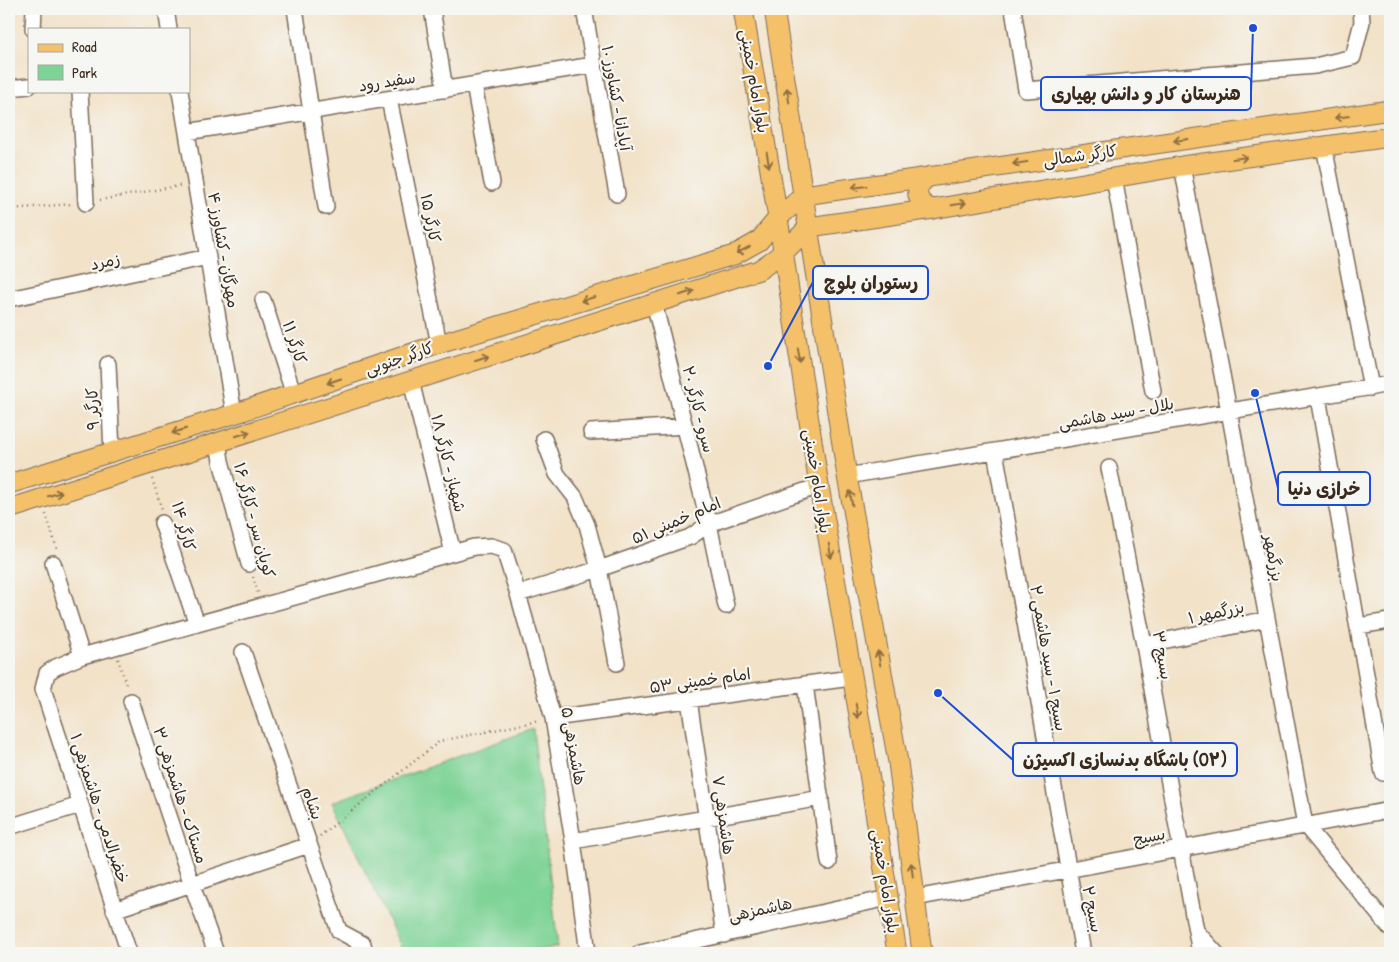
<svg xmlns="http://www.w3.org/2000/svg" width="1399" height="962" viewBox="0 0 1399 962" font-family="'Patrick Hand','Playpen Sans Arabic',sans-serif">
  <rect width="100%" height="100%" fill="#f6f6f2"/>
  <filter id="ink" filterUnits="userSpaceOnUse"><feTurbulence type="fractalNoise" baseFrequency=".02" numOctaves="2"/><feDisplacementMap in="SourceGraphic" scale="10" xChannelSelector="R" yChannelSelector="G"/><feConvolveMatrix kernelMatrix="1 2 1 2 8 2 1 2 1" color-interpolation-filters="sRGB"/></filter>
  <filter id="wash" filterUnits="userSpaceOnUse"><feTurbulence type="fractalNoise" baseFrequency=".0096" numOctaves="4" result="noise"/><feDisplacementMap in="SourceGraphic" scale="20" xChannelSelector="R" yChannelSelector="G"/><feGaussianBlur stdDeviation="1.12" result="paint"/><feColorMatrix in="noise" values="0 0 0 0 0 0 0 0 0 0 0 0 0 0 0 0 0 1.4 0 .05"/><feComposite in="paint" operator="in"/></filter>
  <g filter="url(#wash)">
    <rect width="100%" height="100%" fill="#f2e2c8"/>
    <path fill="#7ed396" stroke="#5c7e5a" d="M533 729 558 947 512 953H404L332 802Z"/>
  </g>
  <g filter="url(#ink)">
    <g fill="none" stroke-linecap="round" stroke-linejoin="round">
      <g stroke="#7b6a5a" stroke-width="18">
        <path id="minor" d="M166 9 169 29
          M295 9 326 207
          M432 9 445 90
          M584 9 617 194
          M1013 9 1026 90 1315 66 1353 57 1362 22 1361 9
          M33 29 34 9
          M474 85 492 183
          M9 88 29 86
          M80 91 86 203
          M180 91 234 414
          M389 99 439 344
          M187 132 593 65
          M1324 146 1371 388
          M1182 166 1229 411 1305 825 1390 928
          M1114 178 1153 391
          M9 299 208 257
          M263 300 294 395
          M654 303 709 524 726 606
          M108 364 112 452
          M411 381 453 553
          M1318 397 1383 773
          M591 432 685 426
          M544 439 557 474 575 497 587 525 599 569 617 663
          M218 442 221 461 249 564
          M995 451 1083 953
          M1109 468 1144 645 1200 953
          M847 476 1390 384
          M162 523 197 624
          M53 563 82 656
          M518 594 599 569 690 537 709 524 819 486
          M1358 626 1390 621
          M1144 645 1267 619
          M243 652 339 931 363 944 365 953
          M805 684 829 862
          M689 700 724 935
          M131 701 192 885 216 953
          M553 718 851 678
          M9 827 80 805
          M573 841 821 798
          M915 898 1390 810
          M114 910 309 845
          M1197 932 1216 953
          M129 953 43 689 47 673 56 667 82 656 474 547 491 546 504 550 518 594 553 718 573 841 588 953
          M640 953 888 898"/>
      </g>
      <g stroke="#7b6a5a" stroke-width="21">
        <path id="major" d="M743 9 778 218 819 486 868 767 897 953
          M774 9 847 476 898 762 922 953
          M931 176C912 185 914 203 933 209
          M9 484 234 414 439 344 734 255 759 241 778 218 804 195 1390 110
          M9 509 759 270 783 253 809 227 933 209 1182 166 1390 137"/>
      </g>
      <path stroke="#7b6a5a" stroke-width="2.5" stroke-dasharray="1 4" stroke-linecap="butt" d="M100 200 183 185
        M9 209 72 204
        M152 479 162 509
        M46 514 57 549
        M253 577 258 593
        M118 659 127 687
        M320 836 440 741 539 721"/>
      <use href="#minor" stroke="#fff" stroke-width="15"/>
      <use href="#major" stroke="#f4c16a" stroke-width="19"/>
    </g>
    <defs><path id="oneway-shaft" d="M-6 0H5M1.5-3L5.5 0L1.5 3" fill="none" stroke-width="1.6" stroke-linecap="round" stroke-linejoin="round" transform="scale(1.25)"/></defs>
    <g stroke="#8e6e40">
      <use href="#oneway-shaft" transform="translate(788 95) rotate(-99)"/>
      <use href="#oneway-shaft" transform="translate(1342 117) rotate(172)"/>
      <use href="#oneway-shaft" transform="translate(1181 140) rotate(172)"/>
      <use href="#oneway-shaft" transform="translate(1240 158) rotate(-8)"/>
      <use href="#oneway-shaft" transform="translate(768 160) rotate(80)"/>
      <use href="#oneway-shaft" transform="translate(1020 163) rotate(172)"/>
      <use href="#oneway-shaft" transform="translate(859 187) rotate(172)"/>
      <use href="#oneway-shaft" transform="translate(959 204) rotate(-10)"/>
      <use href="#oneway-shaft" transform="translate(743 250) rotate(153)"/>
      <use href="#oneway-shaft" transform="translate(687 293) rotate(-18)"/>
      <use href="#oneway-shaft" transform="translate(588 299) rotate(163)"/>
      <use href="#oneway-shaft" transform="translate(799 356) rotate(81)"/>
      <use href="#oneway-shaft" transform="translate(482 358) rotate(-18)"/>
      <use href="#oneway-shaft" transform="translate(334 381) rotate(161)"/>
      <use href="#oneway-shaft" transform="translate(179 431) rotate(163)"/>
      <use href="#oneway-shaft" transform="translate(243 434) rotate(-18)"/>
      <use href="#oneway-shaft" transform="translate(55 494) rotate(-17)"/>
      <use href="#oneway-shaft" transform="translate(851 498) rotate(-100)"/>
      <use href="#oneway-shaft" transform="translate(830 551) rotate(80)"/>
      <use href="#oneway-shaft" transform="translate(879 658) rotate(-100)"/>
      <use href="#oneway-shaft" transform="translate(857 711) rotate(80)"/>
      <use href="#oneway-shaft" transform="translate(912 870) rotate(-97)"/>
    </g>
  </g>
  <g text-anchor="middle" dominant-baseline="central" stroke-width="4.5" stroke-linejoin="round" paint-order="stroke">
    <g font-size="16" fill="#3b2a1e" stroke="#f6f6f2">
      <text transform="translate(387 81) rotate(-9)">سفید رود</text>
      <text transform="translate(755 81) rotate(80)">بلوار امام خمینی</text>
      <text transform="translate(617 98) rotate(80)">آپادانا - کشاورز ۱۰</text>
      <text transform="translate(1080 155) rotate(-8)">کارگر شمالی</text>
      <text transform="translate(431 218) rotate(79)">کارگر ۱۵</text>
      <text transform="translate(224 250) rotate(80)">مهرگان - کشاورز ۴</text>
      <text transform="translate(105 261) rotate(-12)">زمرد</text>
      <text transform="translate(295 342) rotate(72)">کارگر ۱۱</text>
      <text transform="translate(399 358) rotate(-19)">کارگر جنوبی</text>
      <text transform="translate(92 409) rotate(-92)">کارگر ۹</text>
      <text transform="translate(699 409) rotate(76)">سرو - کارگر ۲۰</text>
      <text transform="translate(1116 413) rotate(-10)">بلال - سید هاشمی</text>
      <text transform="translate(449 463) rotate(76)">شهباز - کارگر ۱۸</text>
      <text transform="translate(818 481) rotate(81)">بلوار امام خمینی</text>
      <text transform="translate(255 520) rotate(75)">کوپان سر - کارگر ۱۶</text>
      <text transform="translate(676 520) rotate(-23)">امام خمینی ۵۱</text>
      <text transform="translate(184 526) rotate(75)">کارگر ۱۴</text>
      <text transform="translate(1274 558) rotate(80)">بزرگمهر</text>
      <text transform="translate(1216 612) rotate(-12)">بزرگمهر ۱</text>
      <text transform="translate(1163 655) rotate(80)">بسیج ۳</text>
      <text transform="translate(1049 658) rotate(80)">بسیج ۱ - سید هاشمی ۲</text>
      <text transform="translate(700 680) rotate(-8)">امام خمینی ۵۳</text>
      <text transform="translate(574 746) rotate(80)">هاشمزهی ۵</text>
      <text transform="translate(181 795) rotate(72)">مستاک - هاشمزهی ۳</text>
      <text transform="translate(313 803) rotate(71)">بشام</text>
      <text transform="translate(100 808) rotate(72)">خضرالدمی - هاشمزهی ۱</text>
      <text transform="translate(724 815) rotate(82)">هاشمزهی ۷</text>
      <text transform="translate(1149 836) rotate(-11)">بسیج</text>
      <text transform="translate(886 881) rotate(81)">بلوار امام خمینی</text>
      <text transform="translate(760 909) rotate(-12)">هاشمزهی</text>
      <text transform="translate(1093 909) rotate(79)">بسیج ۲</text>
    </g>
  </g>
  <path fill="none" stroke="#1d4ed8" stroke-width="2" d="M1253 28L1251 93M768 366L813 282M1255 393L1278 488M938 693L1013 760"/>
  <g fill="#1d4ed8" stroke="#f6f6f2" stroke-width="2">
    <circle cx="1253" cy="28" r="5"/>
    <circle cx="768" cy="366" r="5"/>
    <circle cx="1255" cy="393" r="5"/>
    <circle cx="938" cy="693" r="5"/>
  </g>
  <g fill="#f6f6f2" stroke="#1d4ed8" stroke-width="2">
    <rect x="1041" y="77" width="210" height="33" rx="5"/>
    <rect x="813" y="266" width="115" height="33" rx="5"/>
    <rect x="1278" y="472" width="92" height="33" rx="5"/>
    <rect x="1013" y="743" width="224" height="33" rx="5"/>
  </g>
  <g font-size="18" text-anchor="middle" font-weight="bold" fill="#3b2a1e">
    <text x="1146" y="100">هنرستان کار و دانش بهیاری</text>
    <text x="871" y="289">رستوران بلوچ</text>
    <text x="1324" y="495">خرازی دنیا</text>
    <text x="1125" y="766">باشگاه بدنسازی اکسیژن (O۲)</text>
  </g>
  <rect width="1399" height="962" fill="none" stroke="#f6f6f2" stroke-width="30"/>
  <rect x="28" y="28" width="162" height="65" fill="#f6f6f2" stroke="#aba49d"/>
  <rect x="38" y="44" width="25" height="8" fill="#f4c16a" stroke="#aba49d"/>
  <text x="72" y="52" font-size="15" fill="#3b2a1e">Road</text>
  <rect x="38" y="65" width="25" height="15" fill="#7ed396" stroke="#aba49d"/>
  <text x="72" y="78" font-size="15" fill="#3b2a1e">Park</text>
</svg>
